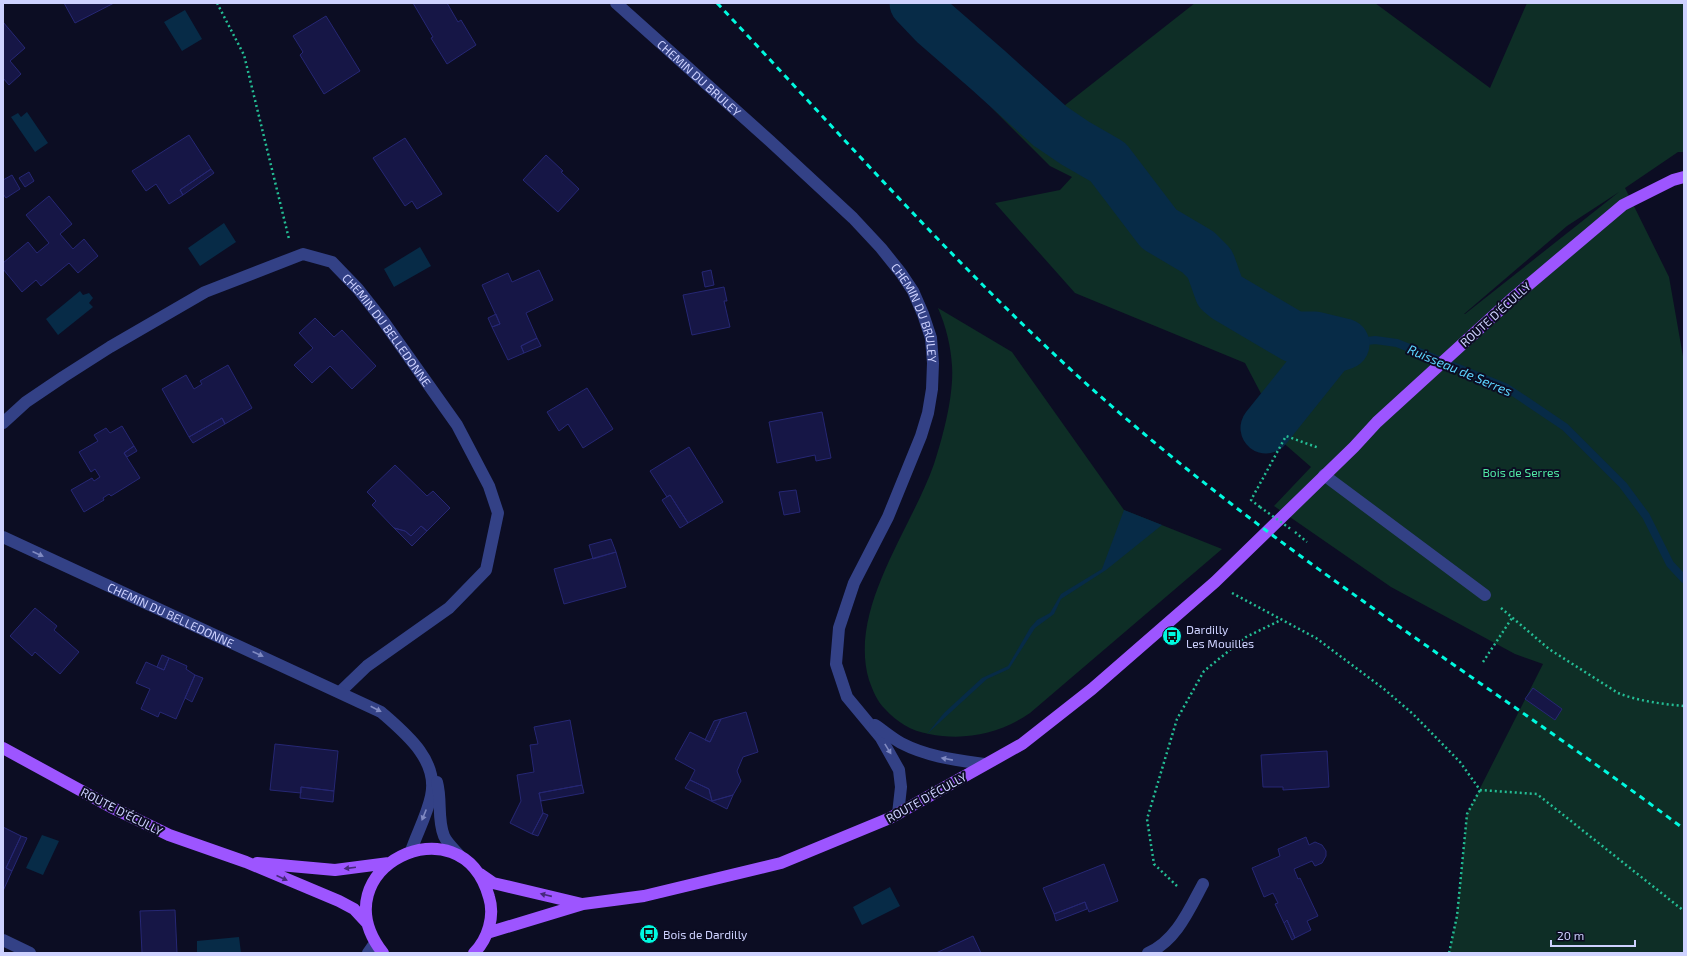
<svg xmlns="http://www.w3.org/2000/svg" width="1687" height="956" viewBox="0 0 1687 956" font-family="'Exo 2',sans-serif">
  <rect width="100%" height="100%" fill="#0c0d23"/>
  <path fill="#0e2e26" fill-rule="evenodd" d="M896 3H949L1055 113 1195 3H1375L1490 88 1527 3H1684V152H1678L1625 188 1669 277 1684 362V953H1449L1457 916 1467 814 1543 664 1515 654 1391 587 1274 506 1311 467 1256 419 1267 405 1245 363 1075 293 995 203 1060 190 1072 177 1050 166 994 110ZM1619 192 1465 314H1464L1567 226Z
    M938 308 1012 352 1124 510 1222 549 1030 713C1000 734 965 741 929 734 911 731 897 722 885 709 877 701 873 691 869 680 848 609 911 530 934 464 943 437 954 395 952 366 951 347 946 326 938 308Z"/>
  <path fill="#072b47" d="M185 10 202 39 182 51 164 22Z
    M27 112 48 143 35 152 11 117 18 113 21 117Z
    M224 223 236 242 200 266 188 248Z
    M420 247 431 266 394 287 384 269Z
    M80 291 83 295 89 293 93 298 89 303 93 307 58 335 46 319Z
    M1124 510 1162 525 1106 570 1061 599 1054 614 1035 628 1009 669 987 679 927 734 944 713 982 678 1008 666 1030 628 1037 620 1050 613 1061 594 1102 569Z
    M42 835 59 841 43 875 26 868Z
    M890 887 900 906 862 925 853 907Z
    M239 937 241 953H197V941Z"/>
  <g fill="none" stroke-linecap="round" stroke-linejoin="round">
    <path stroke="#072b47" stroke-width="8" d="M1344 344 1375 340 1397 343 1507 388 1565 427 1623 485 1646 516 1670 564 1684 579"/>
    <path stroke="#072b47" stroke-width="51" d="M915 3 934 23 988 70 1050 126 1075 143 1108 162 1159 229 1198 252 1210 264 1220 292 1226 297 1294 337H1315L1344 344
      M1266 428 1326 353 1329 349 1344 344"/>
  </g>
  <path fill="#161646" stroke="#262774" d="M64 3H114L75 23Z
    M413 3H447L458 22 461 20 476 45 447 64 431 38 433 37Z
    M326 16 360 71 324 94 300 55 303 52 293 36Z
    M3 22 25 48 10 61 21 74 9 85 3 78Z
    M189 135 211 169 180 190 183 195 169 204 156 184 146 191 132 171Z
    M405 138 442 194 417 209 412 201 405 206 373 158Z
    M546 155 563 171 561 172 579 189 558 212 523 180Z
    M211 169 214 173 183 195 180 190Z
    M29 172 34 181 25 187 19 178Z
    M12 175 20 189 6 198 3 194V180Z
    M49 196 72 224 60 234 73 249 84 239 98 256 78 273 69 263 41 286 36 280 22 292 3 269V263L28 242 37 253 49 243 26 215Z
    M539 270 553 300 526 313 537 338 521 346 524 353 508 360 492 327 500 324 482 285 508 273 512 282Z
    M711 270 714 285 705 287 702 272Z
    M724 287 727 301H724L730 327 692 335 683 295Z
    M496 314 500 324 492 327 488 318Z
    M315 318 334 337 342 330 376 366 352 389 330 366 312 383 294 365 313 348 299 333Z
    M537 338 541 346 524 353 521 346Z
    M228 365 252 408 225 424 222 418 189 437 162 389 186 375 194 389 202 384 200 381Z
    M587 388 613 429 583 448 568 424 559 431 547 412Z
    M822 412 831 458 816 461 815 455 777 463 769 422Z
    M222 418 225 424 193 443 189 437Z
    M122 426 134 446 124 453 140 478 111 496 109 494 103 498 104 500 84 512 71 490 92 478 94 481 100 477 95 469 91 472 79 452 98 441 94 435 106 428 110 433Z
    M134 446 137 451 127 457 124 453Z
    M689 447 723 502 688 523 670 495 667 497 650 471Z
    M395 465 427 496 433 491 450 508 427 531 421 526 411 536 405 531 394 528 372 505 376 501 367 492Z
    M796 490 800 512 784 515 779 492Z
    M670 495 688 523 680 528 662 500Z
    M421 526 427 531 412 546 394 528 405 531 411 536Z
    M611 539 616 552 593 559 589 545Z
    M616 552 626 587 564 604 554 569Z
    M35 608 57 626 54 630 79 652 60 674 35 652 32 656 10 636Z
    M162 655 169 658 164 670 157 667Z
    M169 658 187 666 186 669 195 675 176 719 160 712 158 717 141 709 150 689 136 683 146 662 164 670Z
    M195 675 203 678 192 702 185 698Z
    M1533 688 1562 709 1555 720 1525 699Z
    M746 712 758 752 743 757 737 771 741 781 733 795 712 801 709 789 690 780 695 770 675 759 690 732 710 742 721 719Z
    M721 719 710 742 705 740 714 721Z
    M570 720 582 785 539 793 543 813 532 834 510 823 521 801 517 775 534 772 530 745 538 744 534 727Z
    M275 744 338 751 334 791 301 787V793L270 790Z
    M1327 751 1329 787 1283 790V787H1263L1261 755Z
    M690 780 709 789 712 801 733 795 727 809 685 788Z
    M582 785 584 793 541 801 539 793Z
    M301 787 334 791 333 802 300 798Z
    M543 813 548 815 538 836 532 834Z
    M3 827 21 836 6 868 12 871 3 891Z
    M21 836 27 838 12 871 6 868Z
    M1306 837 1309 845 1315 842 1322 845 1326 851V856L1322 863 1315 866 1312 861 1294 869 1298 879 1300 878 1318 916 1307 921 1311 930 1295 938 1287 920 1284 923 1275 904 1278 903 1273 893 1264 897 1252 868 1280 856 1278 849Z
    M1104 864 1118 901 1089 912 1085 902 1054 914 1043 888Z
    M1085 902 1087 909 1056 921 1054 914Z
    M175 910 177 953H142L140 911Z
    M1287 920 1295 938 1292 940 1284 923Z
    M973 936 981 953H936Z"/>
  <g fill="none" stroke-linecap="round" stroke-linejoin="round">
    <path stroke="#24be95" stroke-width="2.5" stroke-dasharray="2 3" stroke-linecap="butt" d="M217 3 244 55 289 239
      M1260 507 1251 500 1286 436 1319 448
      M1295 532 1307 542
      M1232 593 1316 638 1384 689 1413 714 1460 762 1480 790 1537 794 1684 911
      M1501 608 1549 649 1618 693C1638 701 1662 704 1684 706
      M1483 662 1512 618
      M1177 886 1154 864 1147 819 1177 719 1204 671 1246 637 1281 620
      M1449 953 1457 916 1467 814 1480 790"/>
    <g stroke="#334186" stroke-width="12">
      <path id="s1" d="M616 3 770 141 853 218 881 248 901 273 913 291 923 314 931 338 933 363 932 389 928 413 921 436 888 517 854 583 839 628 836 664 847 697 881 738 899 770 901 787 898 814"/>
      <path id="s2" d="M3 423 26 402 63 377 110 347 205 292 303 254 332 262 358 289 384 322 457 425 489 486 498 513 486 570 449 608 367 666 340 692"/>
      <path d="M1324 475 1485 595"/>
      <path id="s3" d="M3 537 381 712C405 733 439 760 431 796 427 815 417 833 411 851"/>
      <path d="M875 725C884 731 892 738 901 743 928 757 956 760 985 764"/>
      <path d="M437 782C442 800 437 819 444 836 447 843 455 850 460 856"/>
      <path d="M3 940 30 953"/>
      <path d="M368 953 375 943"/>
      <path d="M1148 953C1176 941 1189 910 1203 884"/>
    </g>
    <path stroke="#9d55ff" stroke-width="12" d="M3 748 111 807 169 835 246 862 339 901 354 909 367 923
      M257 863 335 870 389 863
      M480 874 493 883 582 904
      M487 933 583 904 644 896 781 863 890 818 1022 744 1092 689 1215 582 1354 447 1377 422 1514 297 1623 205 1673 180 1684 177
      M383 953C317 869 461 798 489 897 495 916 488 939 474 953"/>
    <path stroke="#00f9df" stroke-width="3" stroke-dasharray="6 5" stroke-linecap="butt" d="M717 3C852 146 985 300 1136 427 1309 574 1503 693 1684 829"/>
    <path stroke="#24be95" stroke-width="2.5" stroke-dasharray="2 3" stroke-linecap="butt" d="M1260 507 1292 530"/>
  </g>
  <defs><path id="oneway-solid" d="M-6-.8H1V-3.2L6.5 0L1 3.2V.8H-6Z"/></defs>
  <g fill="#808ac2">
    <use href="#oneway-solid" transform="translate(38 554) rotate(24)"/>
    <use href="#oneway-solid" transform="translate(258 654) rotate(25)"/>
    <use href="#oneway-solid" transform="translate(376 709) rotate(27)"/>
    <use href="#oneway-solid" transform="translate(888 749) rotate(58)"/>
    <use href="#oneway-solid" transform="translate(947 759) rotate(-169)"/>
    <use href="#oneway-solid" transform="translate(424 815) rotate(112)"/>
  </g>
  <g fill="#462a7b">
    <use href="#oneway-solid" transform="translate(350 868) rotate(173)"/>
    <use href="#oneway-solid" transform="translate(282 878) rotate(24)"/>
    <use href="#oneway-solid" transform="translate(546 895) rotate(-167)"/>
  </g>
  <defs>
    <g id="bus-disc" transform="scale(1)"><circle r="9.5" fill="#00f9df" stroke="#0c0d23"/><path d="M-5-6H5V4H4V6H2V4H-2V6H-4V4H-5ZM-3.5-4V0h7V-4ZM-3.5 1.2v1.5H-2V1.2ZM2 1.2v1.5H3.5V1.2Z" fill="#111"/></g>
  </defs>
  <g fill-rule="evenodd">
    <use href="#bus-disc" x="1172" y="636"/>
    <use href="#bus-disc" x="649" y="934"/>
  </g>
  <g text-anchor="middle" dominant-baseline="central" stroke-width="4" stroke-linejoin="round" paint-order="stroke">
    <g font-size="12" fill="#ced2ff" stroke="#0c0d23">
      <text stroke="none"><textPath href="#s1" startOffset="112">CHEMIN DU BRULEY</textPath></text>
      <text stroke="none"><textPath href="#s1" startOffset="436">CHEMIN DU BRULEY</textPath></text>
      <text transform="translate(1495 314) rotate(-42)">ROUTE D'ÉCULLY</text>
      <text stroke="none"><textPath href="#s2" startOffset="464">CHEMIN DU BELLEDONNE</textPath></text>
      <text stroke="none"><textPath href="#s3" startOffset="185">CHEMIN DU BELLEDONNE</textPath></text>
      <text transform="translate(926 797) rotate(-29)">ROUTE D'ÉCULLY</text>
      <text transform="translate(122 811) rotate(27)">ROUTE D'ÉCULLY</text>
    </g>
    <g font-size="12" fill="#50e9a4" stroke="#0c0d23">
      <text x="1521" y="472">Bois de Serres</text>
    </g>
    <g font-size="12" fill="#ced2ff" stroke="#0c0d23" text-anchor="start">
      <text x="1186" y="629">Dardilly<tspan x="1186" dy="14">Les Mouilles</tspan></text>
      <text x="663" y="934">Bois de Dardilly</text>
    </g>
    <g font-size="13" font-style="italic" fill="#5cd5ff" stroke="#0c0d23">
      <text transform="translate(1460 370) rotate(23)">Ruisseau de Serres</text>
    </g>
  </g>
  <rect width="1687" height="956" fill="none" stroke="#ced2ff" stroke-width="8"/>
  <path d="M1551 940v6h84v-6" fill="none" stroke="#ced2ff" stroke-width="2"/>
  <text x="1557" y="940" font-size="12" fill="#ced2ff" stroke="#0c0d23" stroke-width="3" paint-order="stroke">20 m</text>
</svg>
